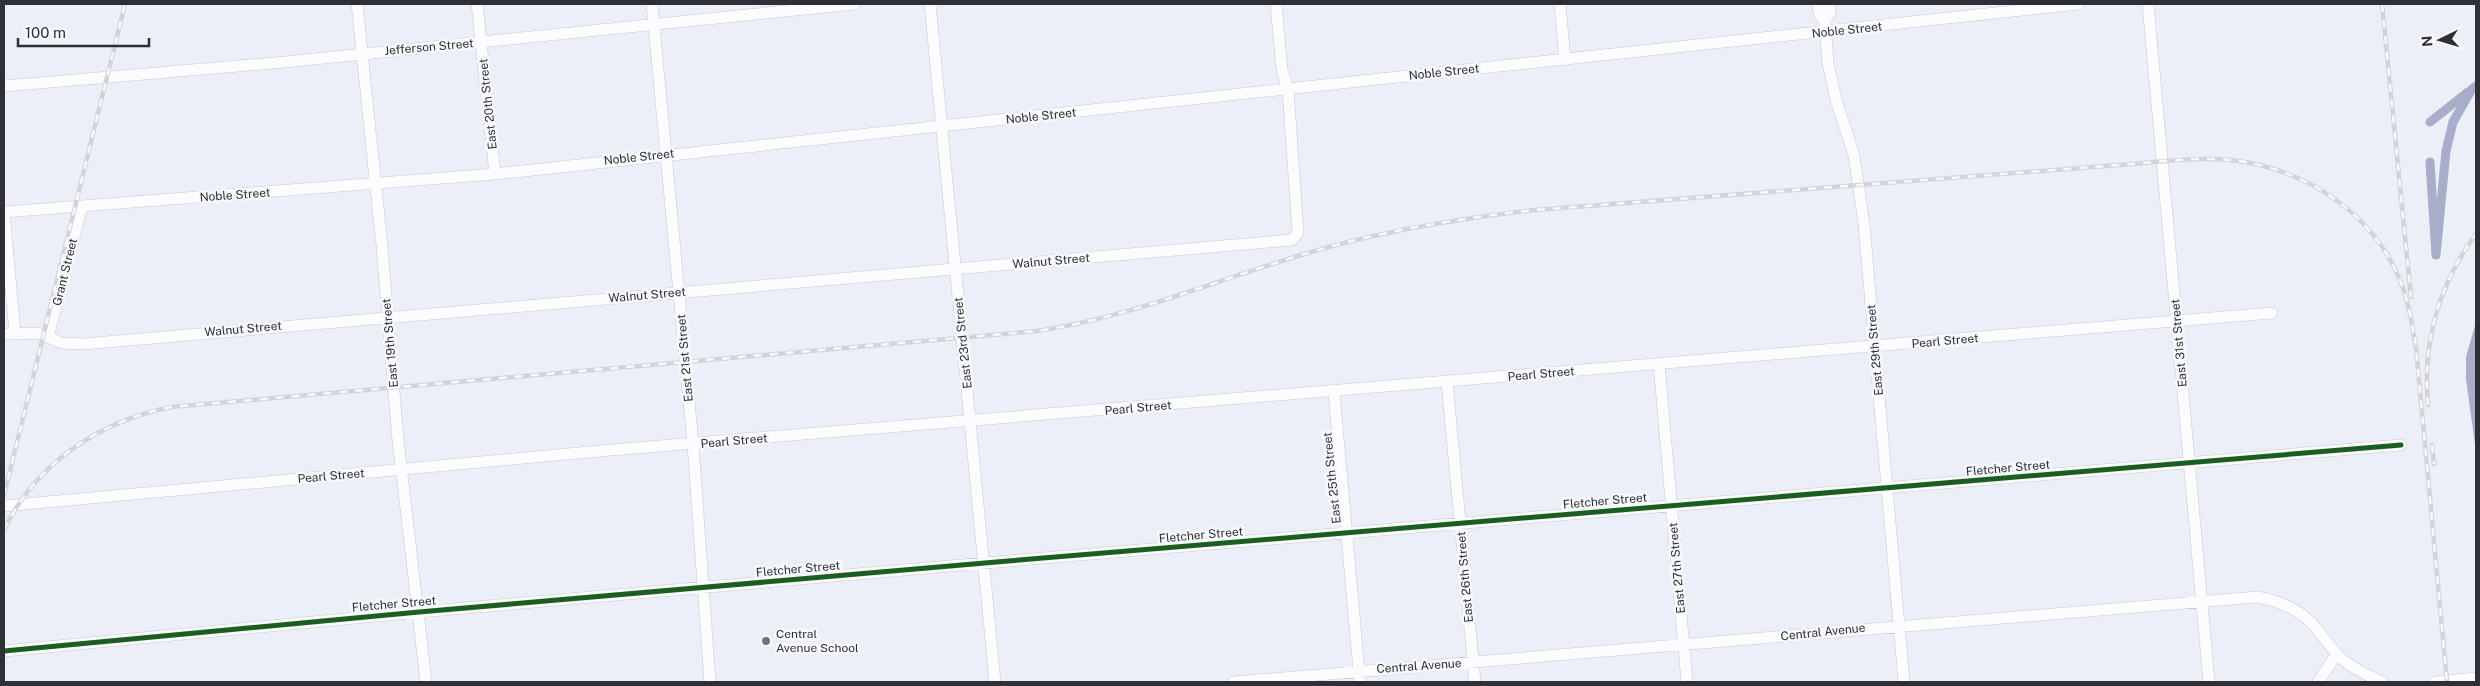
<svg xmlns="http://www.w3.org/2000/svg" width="2480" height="686" viewBox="0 0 2480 686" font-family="'Public Sans',sans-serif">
  <rect width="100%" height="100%" fill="#eceef8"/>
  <path fill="#a8adc9" d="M2476 322V452L2466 379V357Z"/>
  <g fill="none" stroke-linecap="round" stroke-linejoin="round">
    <path stroke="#a8adc9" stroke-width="9" d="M2430 122 2468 92
      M2430 162 2436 255 2446 151 2453 122 2472 89 2476 86"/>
    <g stroke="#c7c9d0" stroke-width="12">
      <path id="minor" d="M357 4 382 246 398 440 426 682
        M477 4 495 174
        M652 4 693 444 710 682
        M930 4 995 682
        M1560 4 1565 60
        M1818 4 1819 13 1825 22
        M1829 4 1830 12 1825 22 1828 63 1836 100 1854 155 1864 224 1904 682
        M2148 4 2209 682
        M4 86 285 62 854 4
        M4 212 495 174 2078 4
        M4 212 15 333
        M4 334 38 333 62 343 83 344 1292 240 1298 233 1288 89 1282 70 1276 4
        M48 337 82 206
        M1659 364 1687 682
        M1447 382 1475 682
        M1334 392 1360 682
        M4 506 611 450 2272 313
        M4 651 419 612 1008 561 2401 445
        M1233 682 2257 597C2281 601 2302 610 2317 629 2325 639 2332 650 2342 659 2354 670 2368 675 2382 682
        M2318 682 2337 654
        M2435 682 2476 678"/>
    </g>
    <use href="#minor" stroke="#fcfcfe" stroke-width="11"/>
    <g stroke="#d3d4d7" stroke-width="4.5">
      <path id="rail" d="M2382 4 2411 297
        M2415 337 2447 682
        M2428 405C2422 343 2439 284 2476 234
        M2432 445 2434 464
        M4 495 125 4
        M4 530C36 463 100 421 171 407L1037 331C1131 317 1208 283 1298 256 1375 232 1454 219 1535 210L2132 164C2165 161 2199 157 2231 160 2304 168 2372 212 2400 280 2408 300 2412 322 2415 343"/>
    </g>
    <use href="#rail" stroke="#f8f9fc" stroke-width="2.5" stroke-dasharray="8" stroke-linecap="butt"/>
    <g stroke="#f8f9fc" stroke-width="8">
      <path id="cycleway" d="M4 651 419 612 1008 561 2401 445"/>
    </g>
    <use href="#cycleway" stroke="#1b5e20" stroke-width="5"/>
  </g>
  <circle fill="#71727b" stroke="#f8f9fc" stroke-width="2" cx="766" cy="641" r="5"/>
  <g text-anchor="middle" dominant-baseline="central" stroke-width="5" stroke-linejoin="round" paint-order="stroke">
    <g font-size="12" fill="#2f3037" stroke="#f8f9fc">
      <text transform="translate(1847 30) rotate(-6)">Noble Street</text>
      <text transform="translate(429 47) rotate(-5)">Jefferson Street</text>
      <text transform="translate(1444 72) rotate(-6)">Noble Street</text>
      <text transform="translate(488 104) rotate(-96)">East 20th Street</text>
      <text transform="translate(1041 116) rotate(-6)">Noble Street</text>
      <text transform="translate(639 157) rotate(-6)">Noble Street</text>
      <text transform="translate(235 195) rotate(-4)">Noble Street</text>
      <text transform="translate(1051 261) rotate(-5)">Walnut Street</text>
      <text transform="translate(65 272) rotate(-76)">Grant Street</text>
      <text transform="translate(647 295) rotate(-5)">Walnut Street</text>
      <text transform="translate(243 329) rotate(-5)">Walnut Street</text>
      <text transform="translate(1945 341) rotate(-5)">Pearl Street</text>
      <text transform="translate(390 343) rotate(-95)">East 19th Street</text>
      <text transform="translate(963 343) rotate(-96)">East 23rd Street</text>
      <text transform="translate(2179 343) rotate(-95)">East 31st Street</text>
      <text transform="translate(1875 350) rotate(-95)">East 29th Street</text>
      <text transform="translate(685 358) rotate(-95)">East 21st Street</text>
      <text transform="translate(1541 374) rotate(-5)">Pearl Street</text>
      <text transform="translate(1138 408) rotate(-5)">Pearl Street</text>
      <text transform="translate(734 441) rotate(-5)">Pearl Street</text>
      <text transform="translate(2008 468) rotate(-5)">Fletcher Street</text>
      <text transform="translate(331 476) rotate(-5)">Pearl Street</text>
      <text transform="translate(1332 478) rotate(-96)">East 25th Street</text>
      <text transform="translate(1605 501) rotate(-5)">Fletcher Street</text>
      <text transform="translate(1201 535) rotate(-5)">Fletcher Street</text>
      <text transform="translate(1677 568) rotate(-95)">East 27th Street</text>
      <text transform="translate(798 569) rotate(-5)">Fletcher Street</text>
      <text transform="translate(1465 577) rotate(-95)">East 26th Street</text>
      <text transform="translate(394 604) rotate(-5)">Fletcher Street</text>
      <text transform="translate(1823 632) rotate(-6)">Central Avenue</text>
      <text transform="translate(1419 666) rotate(-4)">Central Avenue</text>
    </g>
    <g font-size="12" fill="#2f3037" stroke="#f8f9fc" text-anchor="start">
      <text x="776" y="634">Central<tspan x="776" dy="14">Avenue School</tspan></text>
    </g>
  </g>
  <rect width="2480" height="686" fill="none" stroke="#2f3037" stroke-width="10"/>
  <g transform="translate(2440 40) rotate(265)" stroke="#f8f9fc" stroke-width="4" paint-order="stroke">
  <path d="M0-4L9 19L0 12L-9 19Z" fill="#2f3037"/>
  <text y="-8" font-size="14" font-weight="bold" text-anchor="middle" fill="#2f3037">N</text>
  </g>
  <path d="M18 38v8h131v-8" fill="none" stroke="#2f3037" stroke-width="2.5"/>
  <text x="25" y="38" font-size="15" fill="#2f3037" stroke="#f8f9fc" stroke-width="4" paint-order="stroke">100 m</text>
</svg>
